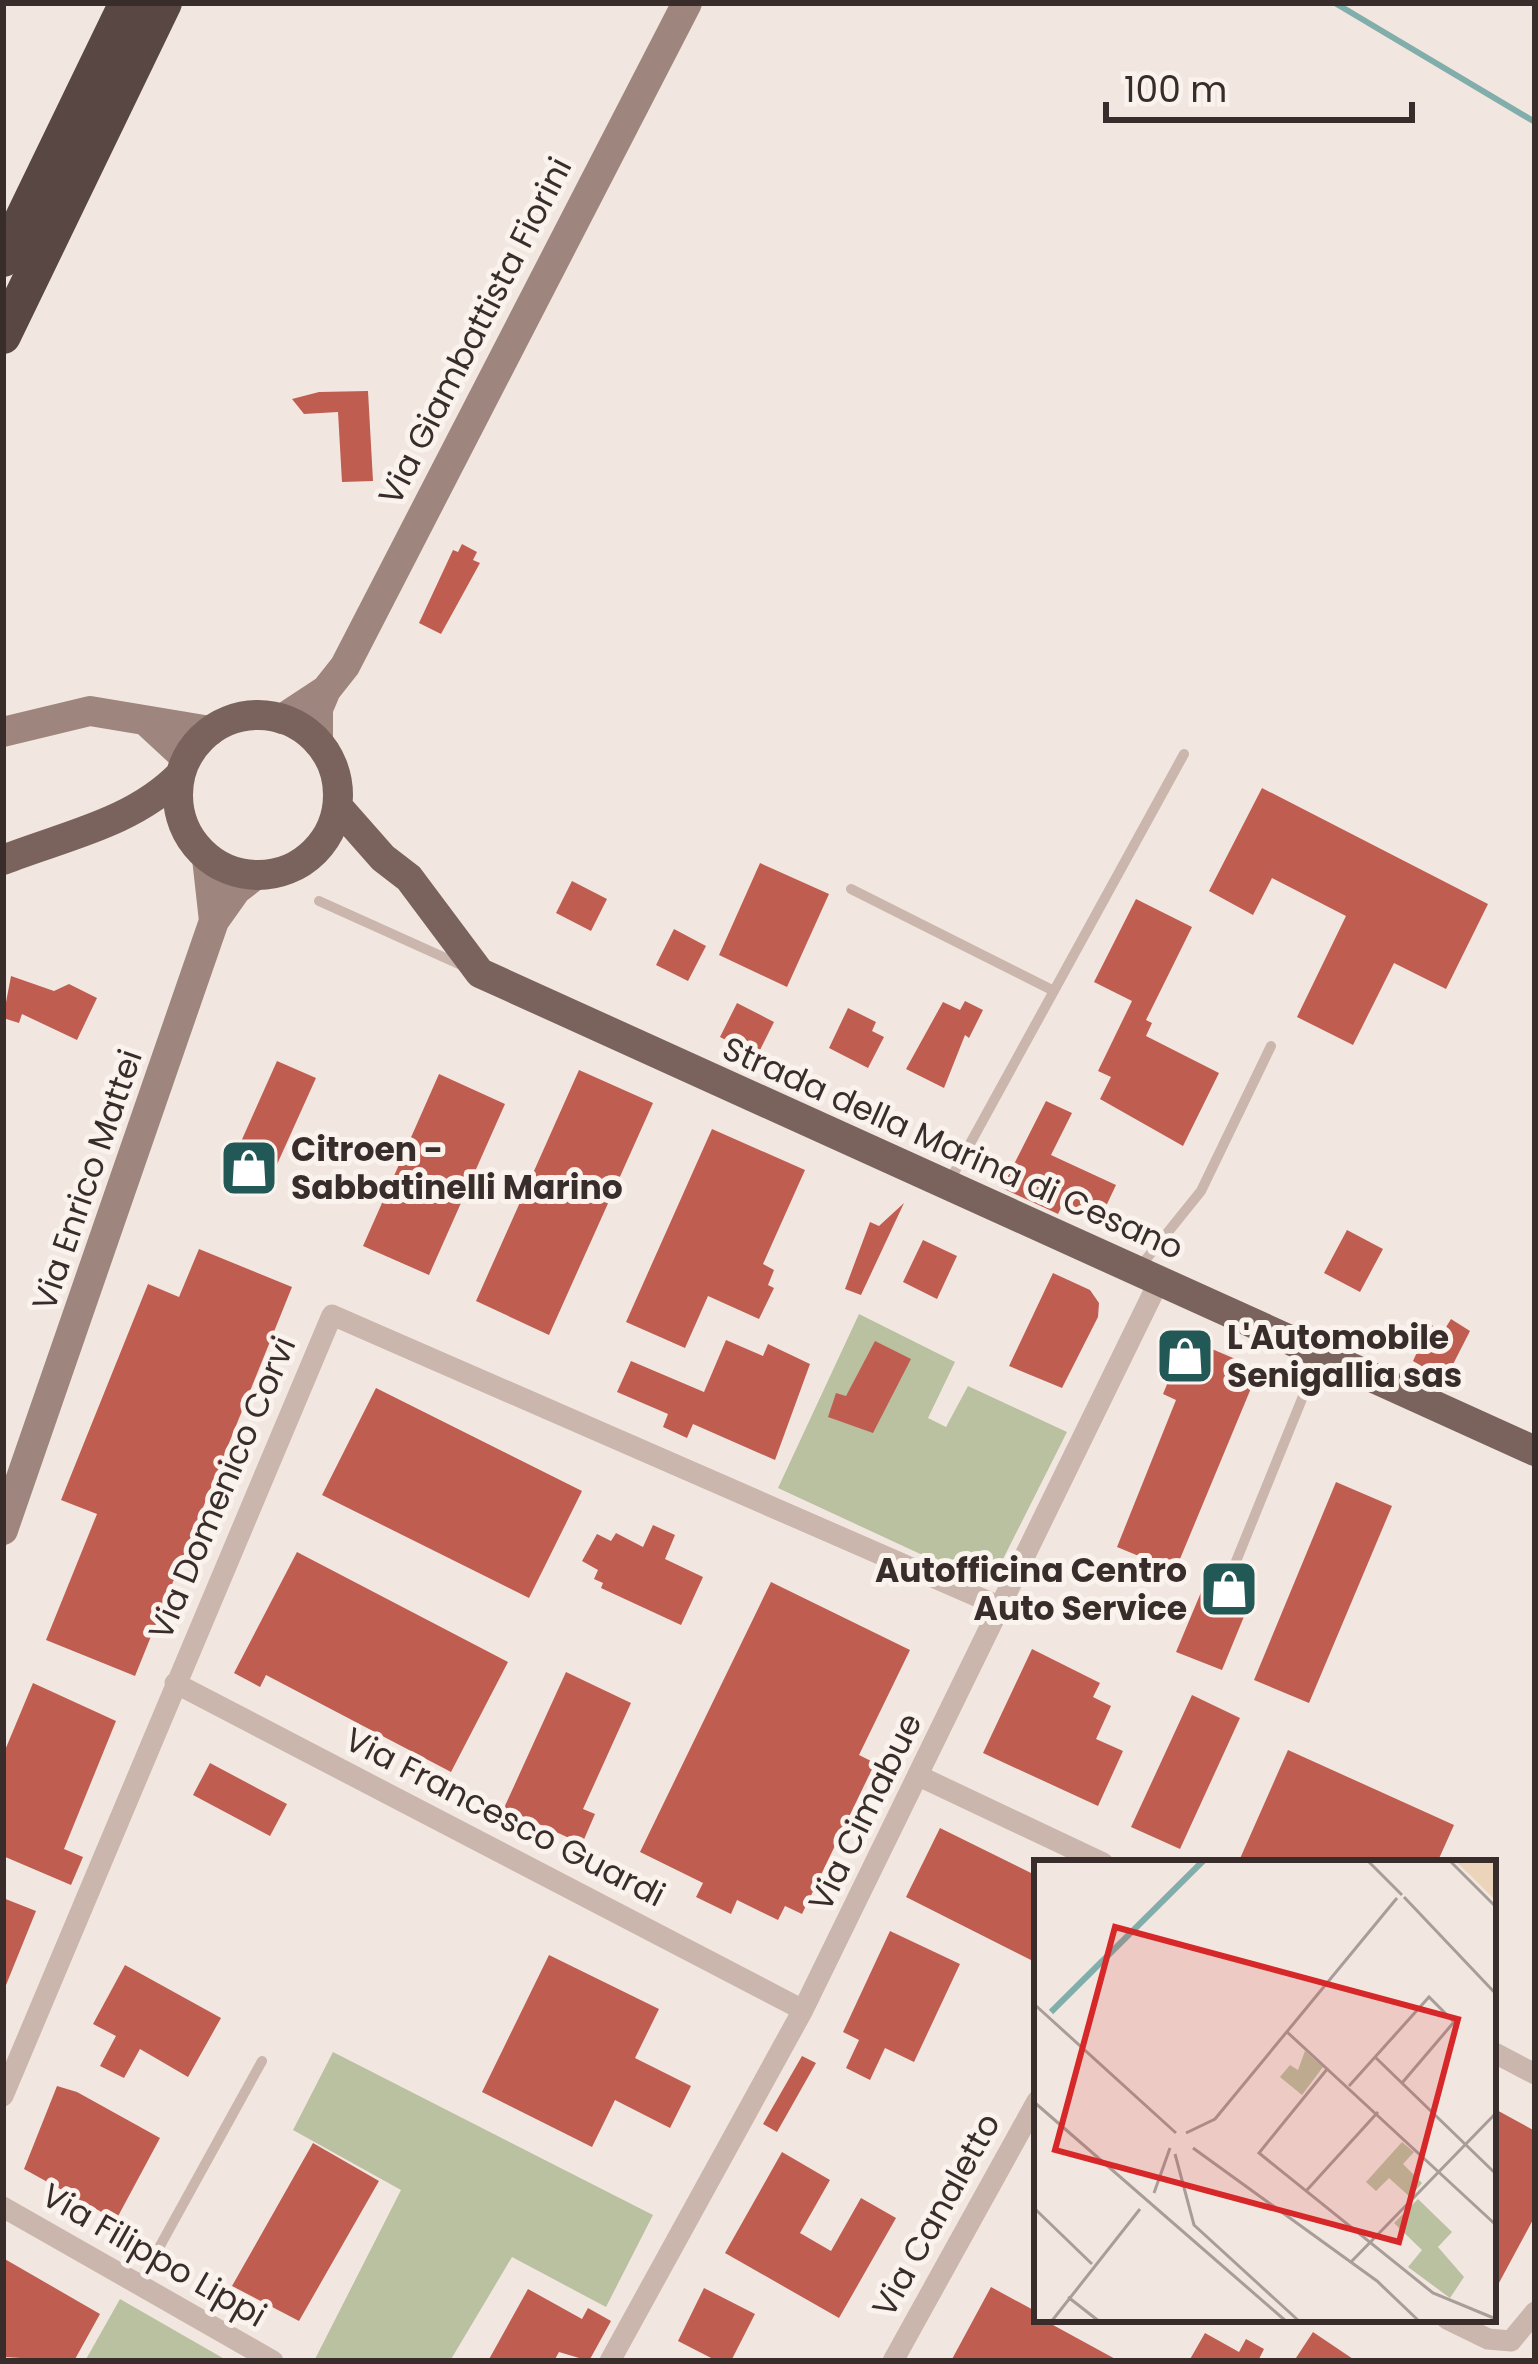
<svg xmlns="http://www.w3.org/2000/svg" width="1538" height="2364" viewBox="0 0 1538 2364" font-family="Poppins,sans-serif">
  <rect width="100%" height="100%" fill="#f2e7e0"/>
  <path fill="#bac1a1" d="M859 1314 955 1362 928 1418 946 1427 968 1386 1067 1432 995 1575 972 1578 778 1488Z
    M333 2052 653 2215 606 2307 512 2257 450 2361H314L401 2190 293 2130Z
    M120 2299 228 2361H85Z"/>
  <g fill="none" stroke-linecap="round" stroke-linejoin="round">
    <path stroke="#81aeaa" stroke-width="6" d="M1335 3 1535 122"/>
  </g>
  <path fill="#c05d51" d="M368 391 373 481 342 482 338 412 304 414 292 399 319 392Z
    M462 544 477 552 473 560 480 563 441 634 419 623 453 550 458 552Z
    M1262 788 1488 904 1446 989 1394 963 1353 1045 1297 1017 1346 916 1272 878 1253 915 1209 891Z
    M760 863 829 894 787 987 719 955Z
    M572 881 607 899 591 931 556 913Z
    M1136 899 1192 927 1146 1020 1152 1023 1146 1036 1219 1073 1183 1146 1100 1099 1111 1077 1098 1071 1132 1001 1094 982Z
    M674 929 706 946 688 981 656 965Z
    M11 976 54 991 69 984 97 998 77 1040 22 1014 19 1023 3 1018Z
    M965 1001 983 1010 969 1038 965 1035 944 1088 906 1069 943 1002 960 1010Z
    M737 1003 774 1022 757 1056 720 1037Z
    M848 1008 876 1022 872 1031 884 1037 868 1068 829 1048Z
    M277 1061 316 1078 265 1191 227 1173Z
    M579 1070 653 1103 549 1335 476 1301Z
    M439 1074 505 1104 429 1275 363 1246Z
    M1046 1101 1072 1113 1051 1155 1116 1185 1100 1219 1064 1202 1058 1214 1002 1188Z
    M712 1129 805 1170 763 1264 774 1270 768 1285 774 1288 759 1319 708 1296 685 1348 626 1322Z
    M904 1203 861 1295 845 1289 870 1222 879 1226Z
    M1347 1230 1383 1249 1360 1292 1324 1273Z
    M923 1240 957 1256 937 1299 903 1282Z
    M199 1249 292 1287 135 1676 46 1640 97 1514 61 1500 148 1284 179 1297Z
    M1053 1273 1090 1290 1099 1303 1098 1317 1062 1388 1009 1366Z
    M1451 1319 1470 1331 1445 1380 1413 1361 1430 1324 1443 1332Z
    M1186 1338 1259 1369 1175 1571 1117 1547 1176 1400 1163 1394Z
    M726 1340 763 1356 768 1344 810 1364 775 1460 693 1424 687 1438 663 1427 668 1414 617 1392 631 1361 704 1392Z
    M875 1341 911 1359 873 1433 828 1417 836 1393 846 1396Z
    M376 1388 582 1491 529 1598 322 1495Z
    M1336 1482 1392 1506 1309 1703 1254 1680Z
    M653 1525 675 1535 665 1559 703 1577 681 1625 601 1588 603 1583 594 1579 598 1570 582 1561 597 1534 611 1541 616 1533 643 1547Z
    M297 1552 508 1662 451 1772 266 1675 260 1687 234 1673Z
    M1207 1578 1217 1582 1221 1594 1235 1590 1252 1597 1222 1670 1176 1652Z
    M771 1582 910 1650 859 1755 875 1763 802 1914 785 1906 778 1920 737 1900 731 1914 696 1897 703 1883 640 1852Z
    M1032 1649 1100 1683 1093 1697 1111 1706 1096 1739 1123 1751 1098 1806 983 1753Z
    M566 1672 631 1703 583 1809 595 1814 582 1844 504 1808Z
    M33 1683 116 1721 64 1849 83 1857 71 1885 3 1856V1755Z
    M1192 1695 1240 1718 1180 1849 1131 1827Z
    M1288 1750 1454 1825 1437 1863H1238Z
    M210 1763 287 1804 270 1836 193 1795Z
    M940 1828 1037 1876V1963L906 1897Z
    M3 1898 36 1911 4 1990H3Z
    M890 1931 960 1964 914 2062 885 2048 870 2080 846 2068 859 2040 843 2032Z
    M549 1955 659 2009 635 2058 691 2086 670 2128 615 2100 592 2147 482 2092Z
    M125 1965 221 2018 188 2077 140 2049 124 2078 100 2066 116 2036 93 2024Z
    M802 2056 816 2063 777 2132 763 2124Z
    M57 2086 77 2092 160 2138 116 2220 24 2169Z
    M1493 2108 1535 2131V2216L1493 2294Z
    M313 2143 379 2181 299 2321 232 2286Z
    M782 2152 830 2180 800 2233 831 2251 861 2198 896 2218 839 2318 725 2253Z
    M3 2258 100 2314 74 2361 3 2357Z
    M991 2287 1037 2312V2319H1056L1053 2325 1119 2361H951Z
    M704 2288 755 2314 731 2361H717L678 2341Z
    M528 2289 582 2319 588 2308 611 2321 589 2361 559 2352 554 2361H488Z
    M1313 2332 1356 2361H1294Z
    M1205 2333 1239 2352 1246 2339 1264 2349 1258 2361H1189Z"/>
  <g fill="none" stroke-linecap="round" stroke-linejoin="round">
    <path stroke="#cab6ad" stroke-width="10" d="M851 889 1054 991
      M319 901 461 965
      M949 1182 1184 754
      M1139 1268 1201 1191 1271 1046
      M1226 1586 1319 1357
      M139 2284 262 2061"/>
    <path stroke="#cab6ad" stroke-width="21" d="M175 1683 803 2010
      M921 1777 1103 1863
      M1493 2052 1535 2074
      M3 2096 332 1315 1001 1607
      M3 2207 273 2361
      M1447 2319 1488 2339 1511 2341 1535 2312
      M610 2361 803 2010 1159 1281
      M893 2361 1037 2101"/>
    <path stroke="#9e857e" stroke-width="30" d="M282 719 326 690 345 666 687 3
      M147 722 186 758
      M3 732 90 711 210 731
      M318 742V709L326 690
      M207 858 214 921
      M3 1530 214 921 236 890 254 876"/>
    <path stroke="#7a635d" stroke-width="30" d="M178 795a80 80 0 1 1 160 0a80 80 0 1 1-160 0Z
      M338 807 383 858 409 878 480 973 1535 1451
      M3 860C64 836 133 823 180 775"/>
    <path stroke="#594743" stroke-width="36" d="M3 259 127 3
      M3 336 164 3"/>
  </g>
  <defs>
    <g id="shop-square" transform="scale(3)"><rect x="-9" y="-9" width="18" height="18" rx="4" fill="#225855" stroke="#faf2ed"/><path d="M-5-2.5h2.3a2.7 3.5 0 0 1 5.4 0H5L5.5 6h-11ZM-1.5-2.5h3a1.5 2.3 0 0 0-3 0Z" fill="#fff"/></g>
  </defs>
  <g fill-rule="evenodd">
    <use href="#shop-square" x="249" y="1168"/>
    <use href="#shop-square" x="1185" y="1356"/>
    <use href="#shop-square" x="1229" y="1589"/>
  </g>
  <g text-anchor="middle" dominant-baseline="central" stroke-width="10" stroke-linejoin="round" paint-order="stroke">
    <g font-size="33" fill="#392d2b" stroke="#faf2ed">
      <text transform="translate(475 331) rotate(-63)">Via Giambattista Fiorini</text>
      <text transform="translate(953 1148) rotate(24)">Strada della Marina di Cesano</text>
      <text transform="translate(87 1180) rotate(-71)">Via Enrico Mattei</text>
      <text transform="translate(222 1488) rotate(-67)">Via Domenico Corvi</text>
      <text transform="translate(865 1812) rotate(-64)">Via Cimabue</text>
      <text transform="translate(505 1817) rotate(27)">Via Francesco Guardi</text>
      <text transform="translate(936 2215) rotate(-61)">Via Canaletto</text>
      <text transform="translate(154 2255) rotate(30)">Via Filippo Lippi</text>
    </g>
    <g font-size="33" font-weight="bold" fill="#392d2b" stroke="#faf2ed" text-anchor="start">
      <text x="291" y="1149">Citroen -<tspan x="291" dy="38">Sabbatinelli Marino</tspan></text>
      <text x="1227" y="1337">L'Automobile<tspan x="1227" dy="38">Senigallia sas</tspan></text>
      <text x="1187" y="1570" text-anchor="end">Autofficina Centro<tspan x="1187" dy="38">Auto Service</tspan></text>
    </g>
  </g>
  <g transform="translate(1034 1860)">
    <rect width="462" height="462" fill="#f2e7e0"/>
    <path d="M271 191 289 207 268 235 246 217 256 205 264 210ZM368 282 380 292 369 304 388 323 376 337 355 318 342 331 332 322ZM384 339 418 372 404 387 430 417 416 438 374 407 388 390 360 363Z" fill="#bac1a1"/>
    <path d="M420 0H462V41L438 17Z" fill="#ebd4b9"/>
    <path fill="none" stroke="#81aeaa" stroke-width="6" d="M17 152 170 0"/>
    <path fill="none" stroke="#a89d98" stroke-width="3" d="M333 0 368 35M415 0 462 47M370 37 462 134M0 144 142 273M253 172 462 365M340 196 462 314M294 208 225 293 399 433 462 459M315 226 395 137 420 162 368 223M0 242 253 462M152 273 181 259 363 38M159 288 343 421 386 462M141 294 160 365 266 462M273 330 344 252M120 333 136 288M0 348 58 404M317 402 462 253M34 437 66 462M17 462 106 349"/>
    <path fill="#d62828" fill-opacity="0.15" stroke="#d62828" stroke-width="6" d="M81 67 424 159 365 382 21 290Z"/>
    <rect width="462" height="462" fill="none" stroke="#392d2b" stroke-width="6"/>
  </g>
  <rect width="1538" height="2364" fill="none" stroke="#392d2b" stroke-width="12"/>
  <path d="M1106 102v18h306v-18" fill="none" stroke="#392d2b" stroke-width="6"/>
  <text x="1124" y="102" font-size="36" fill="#392d2b" stroke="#faf2ed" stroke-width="9" paint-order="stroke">100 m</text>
</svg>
